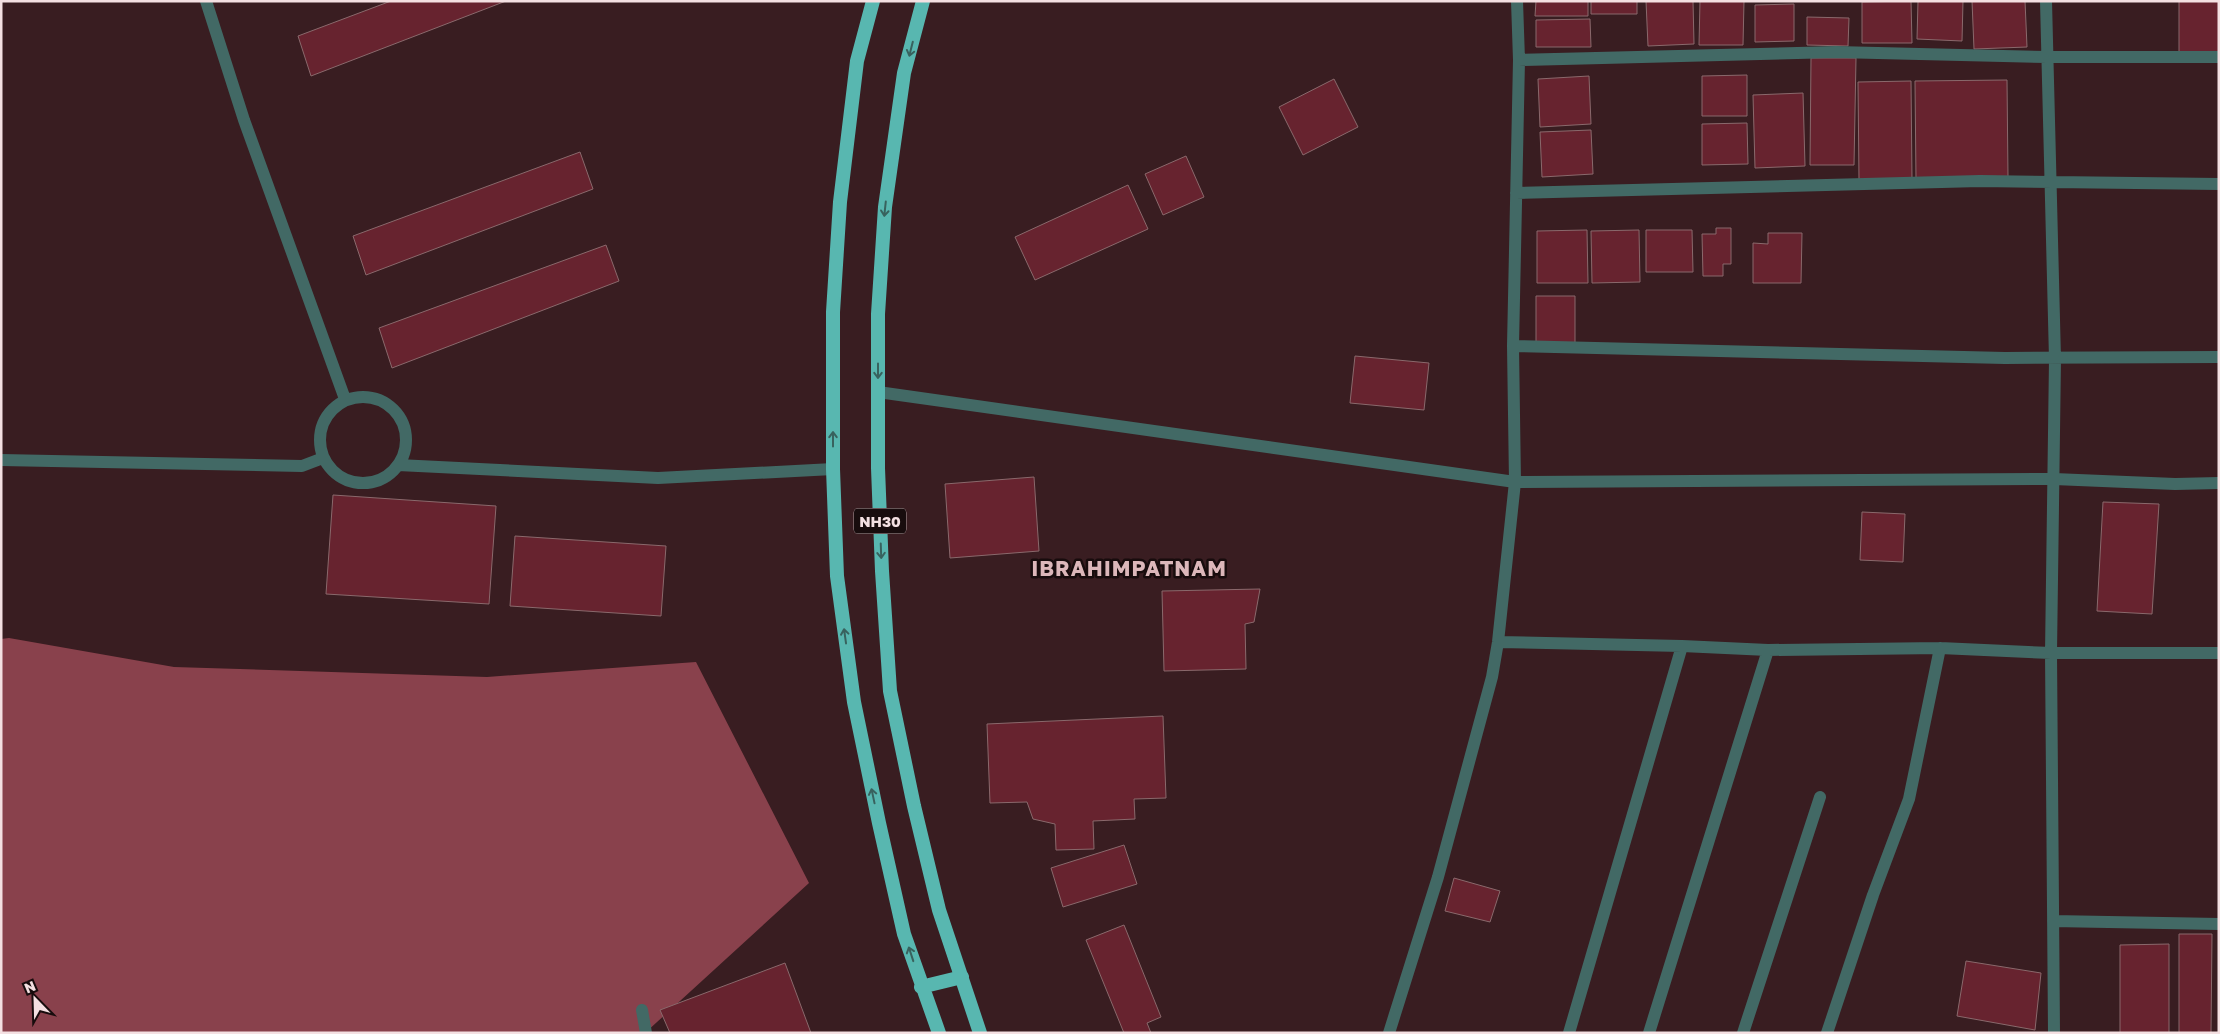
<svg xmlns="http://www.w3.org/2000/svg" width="2220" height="1034" viewBox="0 0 2220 1034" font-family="'Golos Text',sans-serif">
  <rect width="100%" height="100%" fill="#391d21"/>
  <path fill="#89414c" d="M9 638 174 667 487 677 696 662 809 883 645 1033H1V639Z"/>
  <path fill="#67232f" stroke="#8a696c" d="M391 1H506L311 76 298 36Z
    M1536 1H1588V16H1535Z
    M1591 1H1637V14H1591Z
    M1646 1H1693L1694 44 1648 46Z
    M1700 1H1744L1743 45H1699Z
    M1911 1 1912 43H1862V2Z
    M1918 1H1963L1962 41 1917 39Z
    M1972 1H2025L2027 47 1974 49Z
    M2179 1H2219V53H2179Z
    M1794 4V41L1755 42V5Z
    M1807 17 1849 18 1848 46 1807 45Z
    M1590 19 1591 47H1536V20Z
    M1811 58H1856L1854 165H1810Z
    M1747 75V116H1702V76Z
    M1589 76 1591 124 1540 127 1538 79Z
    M1334 79 1358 127 1303 155 1279 107Z
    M2007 80 2008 178 1916 180 1915 81Z
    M1911 81 1912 180 1859 181 1858 82Z
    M1803 93 1805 166 1755 168 1753 95Z
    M1747 123 1748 164 1702 165V124Z
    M1591 130 1593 174 1542 177 1540 132Z
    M580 152 593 189 366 275 353 236Z
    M1186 156 1204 197 1163 215 1145 174Z
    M1128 185 1148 229 1035 280 1015 237Z
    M1716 228H1731V264H1723V276H1703L1702 234H1716Z
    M1587 230 1588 283H1537V231Z
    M1639 230 1640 282 1592 283 1591 231Z
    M1646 230H1692L1693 272H1646Z
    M1768 233H1802L1801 283H1753V243L1768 244Z
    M606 245 619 281 392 368 379 328Z
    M1536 296H1575V345H1536Z
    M1355 356 1429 363 1424 410 1350 403Z
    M1034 477 1039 551 950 558 945 484Z
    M333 495 496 506 489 604 326 594Z
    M2103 502 2159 504 2152 614 2097 611Z
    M1862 512 1905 514 1903 562 1860 560Z
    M515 536 666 546 661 616 510 606Z
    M1260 589 1254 622 1245 624 1246 669 1164 671 1162 591Z
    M1163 716 1166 798 1134 799 1135 819 1093 821 1094 849 1056 850 1055 824 1033 819 1027 802 990 803 987 724Z
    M1124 845 1137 884 1063 907 1051 868Z
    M1454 878 1500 891 1490 922 1445 911Z
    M1124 925 1161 1017 1147 1023 1151 1033H1124L1086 940Z
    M2179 934H2212L2211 1033H2179Z
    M2169 944V1033H2120V945Z
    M1966 961 2041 973 2035 1030 1957 1016Z
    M785 963 811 1033H670L660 1010Z"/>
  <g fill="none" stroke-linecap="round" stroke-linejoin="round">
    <path stroke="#426965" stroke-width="12" d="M206 1 244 120 345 399
      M2046 1 2055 359 2051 653 2054 1033
      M1519 60 1836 52 2047 57H2219
      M1516 193 1980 181 2219 184
      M1513 346 2005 358 2219 357
      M878 392 1515 482 2054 479 2175 484 2219 483
      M320 440a43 43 0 1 1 86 0a43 43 0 1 1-86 0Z
      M1 460 302 466 323 458
      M398 465 658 478 833 469
      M1498 642 1682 646 1768 650 1940 648 2051 653H2219
      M2053 921 2219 924
      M642 1010 646 1033
      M1389 1033 1438 877 1492 677 1498 642 1515 482 1513 346 1519 60 1517 1
      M1569 1033 1682 646
      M1649 1033 1768 650
      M1743 1033 1820 797
      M1827 1033 1873 895 1909 799 1940 648"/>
    <path stroke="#58b7b0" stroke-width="14" d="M873 1 857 61 840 202 833 312V469L837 576 854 702 879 823 904 934 939 1033
      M923 1 904 73 885 207 878 314V468L882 571 890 691 914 806 939 910 980 1033
      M921 987 962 977"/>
  </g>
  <defs><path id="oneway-shaft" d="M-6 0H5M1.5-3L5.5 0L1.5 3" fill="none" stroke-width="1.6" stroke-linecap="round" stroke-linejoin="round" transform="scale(1.25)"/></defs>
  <g stroke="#38625e">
    <use href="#oneway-shaft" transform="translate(911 49) rotate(104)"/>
    <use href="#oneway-shaft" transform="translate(885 209) rotate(96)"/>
    <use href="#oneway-shaft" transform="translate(878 371) rotate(90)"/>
    <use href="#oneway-shaft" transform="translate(833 439) rotate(-90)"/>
    <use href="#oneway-shaft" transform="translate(881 551) rotate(88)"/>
    <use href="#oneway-shaft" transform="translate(845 636) rotate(-98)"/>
    <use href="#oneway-shaft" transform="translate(873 796) rotate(-102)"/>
    <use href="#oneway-shaft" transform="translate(911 954) rotate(-108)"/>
  </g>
  <g text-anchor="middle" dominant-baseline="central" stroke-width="5" stroke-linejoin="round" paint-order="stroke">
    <rect fill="#180c0d" stroke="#b2a0a2" stroke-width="1" x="854" y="508.5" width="52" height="25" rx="4"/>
    <g font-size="15" font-weight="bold" fill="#f4e0e2">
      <text x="880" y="521">NH30</text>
    </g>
    <g font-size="21" font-weight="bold" letter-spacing="1" fill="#dcb7ba" stroke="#180c0d">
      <text x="1129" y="568">IBRAHIMPATNAM</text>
    </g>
  </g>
  <rect width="2220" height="1034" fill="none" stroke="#f4e0e2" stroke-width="5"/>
  <g transform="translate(35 999) rotate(337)" stroke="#180c0d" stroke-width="4" paint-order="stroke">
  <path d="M0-4L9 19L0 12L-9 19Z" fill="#f4e0e2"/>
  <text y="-8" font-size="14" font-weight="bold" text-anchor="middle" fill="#f4e0e2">N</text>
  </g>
</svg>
